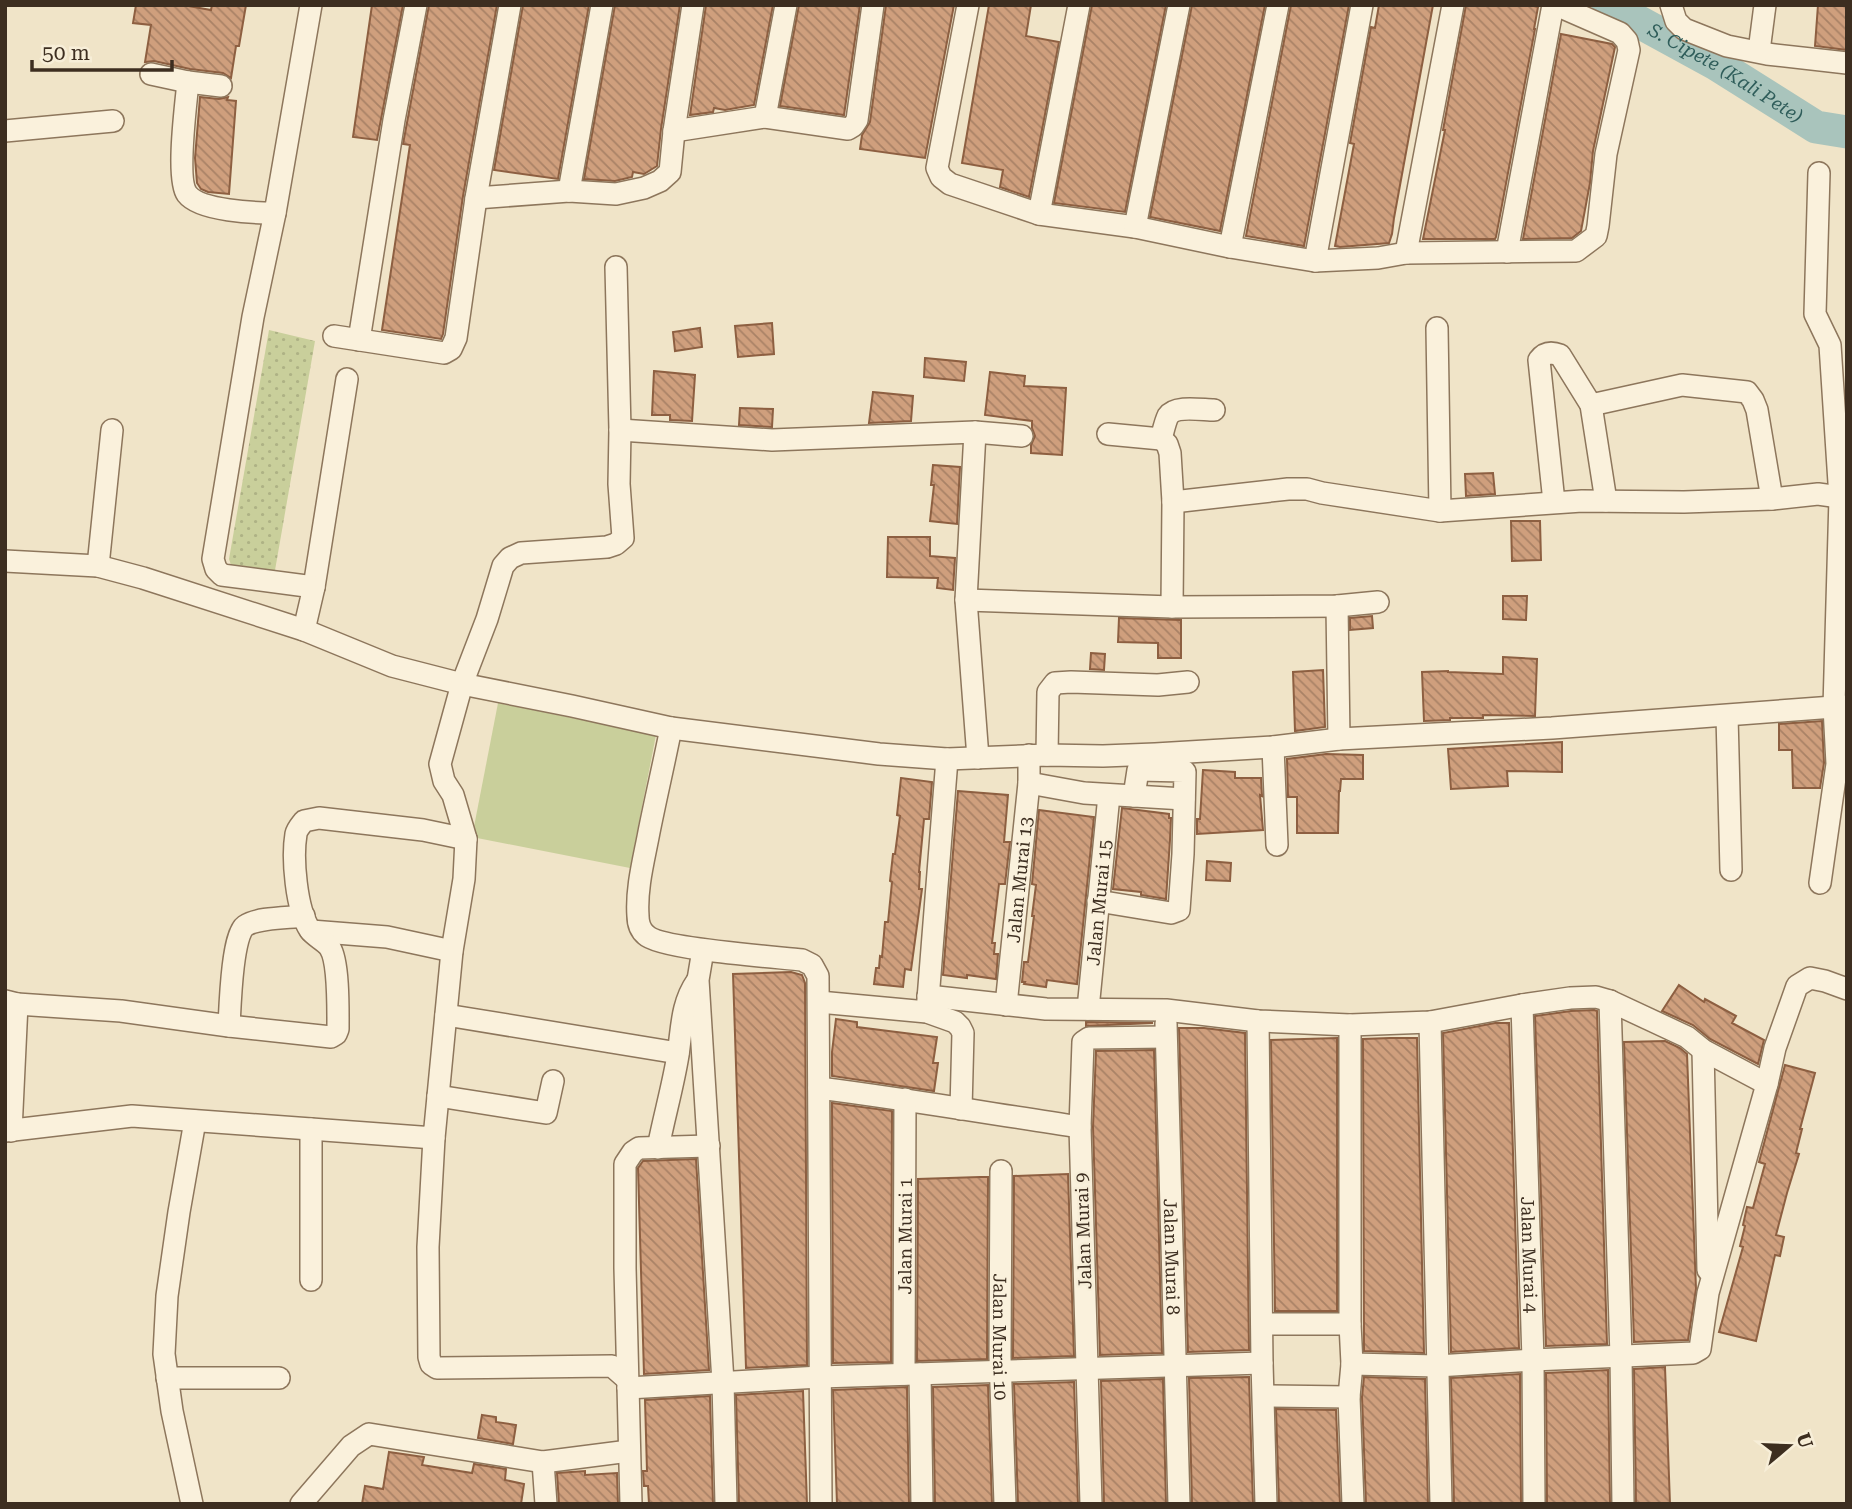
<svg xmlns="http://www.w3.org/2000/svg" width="1852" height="1509" viewBox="0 0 1852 1509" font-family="'Roboto Serif',serif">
  <defs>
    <pattern id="grass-dots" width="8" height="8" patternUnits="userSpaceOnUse" patternTransform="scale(1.75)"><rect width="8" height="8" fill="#c9cf9b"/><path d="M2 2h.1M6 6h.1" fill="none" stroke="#aeb285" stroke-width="1.8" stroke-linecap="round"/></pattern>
    <pattern id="building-back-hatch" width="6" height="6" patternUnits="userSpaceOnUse" patternTransform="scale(1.75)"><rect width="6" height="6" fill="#cf9f7d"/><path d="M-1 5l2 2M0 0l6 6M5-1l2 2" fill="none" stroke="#a98266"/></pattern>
  </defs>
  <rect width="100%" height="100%" fill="#f0e4c8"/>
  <path fill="url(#grass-dots)" d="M269 330 315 341 274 576 232 568 229 559Z"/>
  <path fill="#c9cf9b" d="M498 703 656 735 630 868 472 837Z"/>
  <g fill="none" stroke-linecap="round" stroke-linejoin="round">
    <path stroke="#a9c4bc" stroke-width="33" id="s1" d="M1608 5 1716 64 1816 127 1847 132"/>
  </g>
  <path fill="url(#building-back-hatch)" stroke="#8d5f41" stroke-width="2" d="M136 5H183L211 10 212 5H246L239 46H236L231 78 223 73 190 69 154 61 145 62 151 25 133 23Z
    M372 5H403L377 140 353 137Z
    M429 5H497L463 196 443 334 441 339 382 330 410 145 403 144Z
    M523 5H589L558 179 494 170Z
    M615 5H680L661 129 657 166 644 174 633 172 632 177 615 181 584 179Z
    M706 5H773L754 105 725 110 714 108 713 112 690 115Z
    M799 5H860L844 115 780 106Z
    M886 5H954L925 158 860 149 862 135 870 122Z
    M989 5H1031L1026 36 1059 42 1029 197 1000 187 1003 170 962 163Z
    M1092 5H1166L1125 212 1054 203Z
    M1192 5H1265L1220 231 1150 217Z
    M1291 5H1349L1304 246 1246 236Z
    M1379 5H1433L1394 218 1392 234 1389 243 1340 247 1335 246 1354 144 1350 143 1371 27 1375 28Z
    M1466 5H1530L1538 7 1534 29H1535L1496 237 1495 239H1423L1445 130H1443Z
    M1818 5H1847V50L1815 46Z
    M1561 34 1612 44 1615 47 1593 151 1590 183 1581 231 1572 238 1523 239Z
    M200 97 219 99 228 97 227 100 236 101 229 194 208 192 201 189 197 183 195 158Z
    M772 323 774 354 738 357 735 326Z
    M700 328 702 347 675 351 673 332Z
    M925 358 966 362 964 381 924 377Z
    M654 371 695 375 692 421 670 420V415H652Z
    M990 372 1025 376 1024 386 1066 388 1062 455 1031 453V445L1035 436 1032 428V421L985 415Z
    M873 392 913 396 911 421 869 423Z
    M740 408 773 409 772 427 739 425Z
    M933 465 960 467 957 524 930 521 934 485H931Z
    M1493 473 1495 494 1466 496 1465 474Z
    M1511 521H1540L1541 560 1512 561Z
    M888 537H930V556L955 558 953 590 937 588 938 578 887 577Z
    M1503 596H1527L1526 620 1503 619Z
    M1372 616 1373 628 1350 630V618Z
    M1119 618 1181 620V658H1158V643L1118 642Z
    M1091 653 1105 654 1104 670 1090 669Z
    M1503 657 1537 659 1535 716 1483 715V718H1450V720L1424 721 1422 672 1448 671V672L1503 674Z
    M1323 670 1325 727 1295 731 1293 672Z
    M1822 721 1824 763 1820 788H1793L1792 750H1779V724Z
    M1562 742V772L1507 771 1508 786 1451 789 1448 749Z
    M1326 754 1363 755V779H1341L1340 791H1339L1338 833H1297V797H1288L1287 759Z
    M1203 770 1235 772V778H1261L1262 796 1260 795 1263 830 1197 834V819H1200Z
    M901 778 932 782 929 819H924L919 872H920L919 889H922L911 970 905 969 903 987 874 984 876 968H879L880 956 882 957 885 922H888L892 882 890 881 893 854H895L900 816 897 815Z
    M958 791 1008 795 1004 842H1010L1005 884H999L992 943H995L994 954H998L996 979 967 975V978L943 975Z
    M1122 808 1169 814V818H1171L1170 840 1166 899 1141 895V892L1113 889Z
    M1039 810 1094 817 1077 984 1047 980 1046 987 1024 984 1025 982H1022L1024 962H1028L1034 916H1032L1036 885 1032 884Z
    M1207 861 1231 863 1230 881 1206 880Z
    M791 972 802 975 805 983 807 1365 746 1368 733 974Z
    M1679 985 1704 1002 1705 999 1736 1016 1732 1023 1764 1040 1758 1064 1710 1039 1693 1025 1662 1011Z
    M1594 1010 1597 1011 1607 1344 1546 1346 1535 1016 1571 1011Z
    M836 1019 857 1022V1027L937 1037 933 1063H938L934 1091 832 1076V1052Z
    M1086 1022 1153 1023 1086 1026Z
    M1495 1023H1509L1519 1348 1451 1352 1443 1033Z
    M1179 1028H1204L1245 1033 1249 1350 1188 1352Z
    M1337 1038V1311H1275L1271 1040Z
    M1390 1038H1417L1424 1353 1364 1351 1363 1039Z
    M1665 1041 1680 1048 1687 1054 1696 1289 1688 1340 1634 1342 1624 1042Z
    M1154 1050 1162 1353 1100 1355 1093 1127 1096 1051Z
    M1785 1065 1815 1073 1800 1129H1802L1796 1153 1799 1154 1787 1193 1776 1235 1784 1237 1780 1256 1775 1255 1756 1341 1719 1332 1743 1247 1740 1246 1745 1226 1743 1225 1747 1207 1753 1208 1765 1164 1759 1162Z
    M832 1103 892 1111 891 1362 833 1363Z
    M696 1159 709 1370 644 1374 638 1168 643 1161Z
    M1068 1174 1074 1356 1013 1358 1014 1176Z
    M980 1177H988L987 1359 917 1361 918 1179Z
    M1665 1367 1670 1504H1636L1634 1369Z
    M1608 1370 1610 1504H1547L1546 1373Z
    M1520 1374 1521 1504H1454L1451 1378Z
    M1249 1377 1253 1504H1192L1189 1378Z
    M1364 1377 1425 1379 1428 1504H1366L1362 1397Z
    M1163 1379 1166 1504H1104L1101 1381Z
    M1074 1382 1078 1504H1018L1014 1384Z
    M988 1385 992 1504H935L933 1387Z
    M907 1387 909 1504H837L833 1390Z
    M803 1391 807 1504H739L736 1395Z
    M710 1396 713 1504H649L648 1486H644L643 1471H647L645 1400Z
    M1276 1409 1336 1410 1340 1504H1279Z
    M482 1415 496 1417V1422L516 1425 513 1444 478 1438Z
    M389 1452 424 1457 422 1465 472 1473 474 1464 506 1469 505 1480 524 1484 521 1504H362L365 1486 383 1489Z
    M585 1471V1475L617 1473 618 1504H559L557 1473Z"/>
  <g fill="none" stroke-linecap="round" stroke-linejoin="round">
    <g stroke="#8d765c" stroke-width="24">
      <g id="minor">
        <path d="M968 5 937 168 941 177 950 184 1039 214 1135 227 1230 247 1315 261 1378 258 1406 253 1576 251 1596 236 1598 226 1606 154 1629 50 1627 41 1620 33 1556 5"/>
        <path d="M1671 5 1676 21 1684 29 1727 46 1767 54 1847 63"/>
        <path d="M1759 51 1765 5"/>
        <path d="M151 74 188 82 221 86"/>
        <path d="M188 82C186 103 176 179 187 194 200 211 255 213 275 213"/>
        <path d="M765 117 786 5"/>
        <path d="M5 131 113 121"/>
        <path d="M674 131 765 117 848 129 853 126 857 120 873 5"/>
        <path d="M1819 173 1815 314 1830 345 1840 498 1834 707 1837 764 1820 883"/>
        <path d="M569 191 602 5"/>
        <path d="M476 198 569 191 616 194 644 188 660 181 670 172 674 131 693 5"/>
        <path d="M1039 214 1079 5"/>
        <path d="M1135 227 1179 5"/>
        <path d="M1230 247 1278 5"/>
        <path d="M1507 252 1553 5"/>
        <path d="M1406 253 1453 5"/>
        <path d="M1315 261 1362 5"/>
        <path d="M1437 328 1440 511"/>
        <path d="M334 336 444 353 451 349 456 338 476 198 510 5"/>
        <path d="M359 340 394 120 416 5"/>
        <path d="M1591 405 1682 385 1747 392 1753 400 1757 410 1772 499"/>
        <path d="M620 430 772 440 975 432 1022 436"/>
        <path d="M975 432 966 600 978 758"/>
        <path d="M1108 434 1161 439 1167 444 1170 453 1173 502 1172 607"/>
        <path d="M1161 439C1163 432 1165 422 1168 416 1175 405 1202 410 1214 410"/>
        <path d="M1173 502 1288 489H1307L1322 493 1440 511 1582 501 1684 502 1772 499 1818 494 1847 498"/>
        <path d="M1554 502 1539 360C1545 352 1552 352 1560 355L1591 405 1606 501"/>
        <path d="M5 561 98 566 143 578 304 630 392 666 462 684 572 706 671 728 879 754 947 759 1047 755 1103 756 1155 754 1273 747 1339 739 1552 728 1847 706"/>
        <path d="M98 566 112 430"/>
        <path d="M314 587 347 379"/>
        <path d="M966 600 1172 607 1337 606 1378 602"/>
        <path d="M1337 606 1339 739"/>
        <path d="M304 630 314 587 222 575 216 569 213 559 253 317 275 213 311 5"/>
        <path d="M1727 716 1731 870"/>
        <path d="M671 728C664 763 656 797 649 832 644 859 636 888 638 916 638 924 640 930 646 935 660 949 776 957 802 960L812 965 818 976 821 1504"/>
        <path d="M1273 747 1277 845"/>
        <path d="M1047 755 1048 692 1055 683 1071 682 1158 685 1188 682"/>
        <path d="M1029 783 1084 793 1184 799"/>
        <path d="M1098 901 1171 913 1179 910 1183 854 1185 772 1184 771 1138 770 1134 796"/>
        <path d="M311 931 387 937 452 951"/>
        <path d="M703 950 698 980 723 1382 726 1504"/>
        <path d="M928 996 1046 1009 1166 1010 1258 1021 1350 1025 1430 1022 1522 1005 1570 998 1596 997 1610 1001 1687 1037 1703 1050 1767 1084"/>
        <path d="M5 1001 17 1004 11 1131"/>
        <path d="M1610 1001 1621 1357 1623 1504"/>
        <path d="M819 1002 927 1012 955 1022 960 1027 963 1033 961 1109"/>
        <path d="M17 1004 121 1011 229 1026 331 1037 336 1034 338 1029C338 1012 339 962 330 948 326 941 315 937 310 930 296 909 292 858 296 834 297 829 301 825 304 821L319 818 423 830 466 839"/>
        <path id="s2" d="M1006 1005 1029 783V755"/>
        <path id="s3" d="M1522 1005 1533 1360 1534 1504"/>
        <path id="s4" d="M1088 1009 1109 795"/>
        <path d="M927 1012 947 759"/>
        <path d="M446 1015 678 1053"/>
        <path d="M1258 1021 1262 1363 1266 1504"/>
        <path d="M1430 1022 1441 1504"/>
        <path id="s5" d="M1166 1023 1179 1504"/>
        <path d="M1350 1025V1324L1352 1364 1349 1397 1353 1504"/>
        <path d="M229 1026C230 1008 232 935 245 926 258 917 288 918 304 916"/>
        <path d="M1703 1050 1708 1270"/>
        <path d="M819 1088C906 1099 993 1114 1080 1127"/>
        <path d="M438 1096 546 1113 553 1081"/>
        <path d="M311 1129V1280"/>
        <path d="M5 1131 132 1116 434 1138 452 951 464 879 466 839 453 795 444 781 440 764 462 684 487 619 503 566 510 558 521 553 607 547 616 544 623 538 619 484 620 430 616 267"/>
        <path d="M434 1138 428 1247 429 1357 431 1364 437 1368 612 1366 628 1380"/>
        <path d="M658 1148C664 1117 673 1086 678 1055 682 1029 681 1004 697 981"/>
        <path id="s6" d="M1001 1171 1000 1357 1005 1504"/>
        <path d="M1262 1324H1350"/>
        <path d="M1352 1364 1437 1366 1533 1360 1693 1353 1700 1349 1708 1293 1767 1084 1775 1048 1797 986 1810 978 1825 981 1847 989"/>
        <path id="s7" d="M904 1374 905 1099"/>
        <path d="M920 1374 922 1504"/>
        <path d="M167 1378H279"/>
        <path d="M628 1388 820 1377 1262 1363"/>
        <path d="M1264 1396 1349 1397"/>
        <path d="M543 1462 546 1504"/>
        <path d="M192 1504 172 1411 164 1354 167 1296 179 1212 195 1121"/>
        <path d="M301 1504 351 1446 369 1434 543 1462 629 1451"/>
        <path d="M631 1504 625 1268V1164L633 1152 639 1148 709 1146"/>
        <path d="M1091 1504 1080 1127 1083 1042 1089 1038 1165 1037"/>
      </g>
    </g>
    <use href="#minor" stroke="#faf1dc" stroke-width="21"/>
  </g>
  <g text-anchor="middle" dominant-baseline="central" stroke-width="5" stroke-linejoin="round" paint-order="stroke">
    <g font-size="18" fill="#3d2e20" stroke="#f7eed8">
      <text stroke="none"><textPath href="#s2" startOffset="126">Jalan Murai 13</textPath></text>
      <text stroke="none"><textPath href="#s4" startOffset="107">Jalan Murai 15</textPath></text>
      <text transform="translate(1083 1231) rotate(-92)">Jalan Murai 9</text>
      <text stroke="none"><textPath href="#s7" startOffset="138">Jalan Murai 1</textPath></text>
      <text stroke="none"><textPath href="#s3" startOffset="250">Jalan Murai 4</textPath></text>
      <text stroke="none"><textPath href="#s5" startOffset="234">Jalan Murai 8</textPath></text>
      <text stroke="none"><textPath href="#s6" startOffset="166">Jalan Murai 10</textPath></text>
    </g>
    <g font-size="19" font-style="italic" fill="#2f5d5a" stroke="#f7eed8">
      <text stroke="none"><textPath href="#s1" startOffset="136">S. Cipete (Kali Pete)</textPath></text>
    </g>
  </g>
  <rect width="1852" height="1509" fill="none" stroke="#3d2e20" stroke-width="14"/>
  <g transform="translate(1789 1446) rotate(71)" stroke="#f7eed8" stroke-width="5" paint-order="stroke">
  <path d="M0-5L12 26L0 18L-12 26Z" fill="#3d2e20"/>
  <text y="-10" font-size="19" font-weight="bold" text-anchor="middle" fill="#3d2e20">U</text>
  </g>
  <path d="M32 60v10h140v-10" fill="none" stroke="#3d2e20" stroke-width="3.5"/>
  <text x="42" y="60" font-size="21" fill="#3d2e20" stroke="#f7eed8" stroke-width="5" paint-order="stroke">50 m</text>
</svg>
